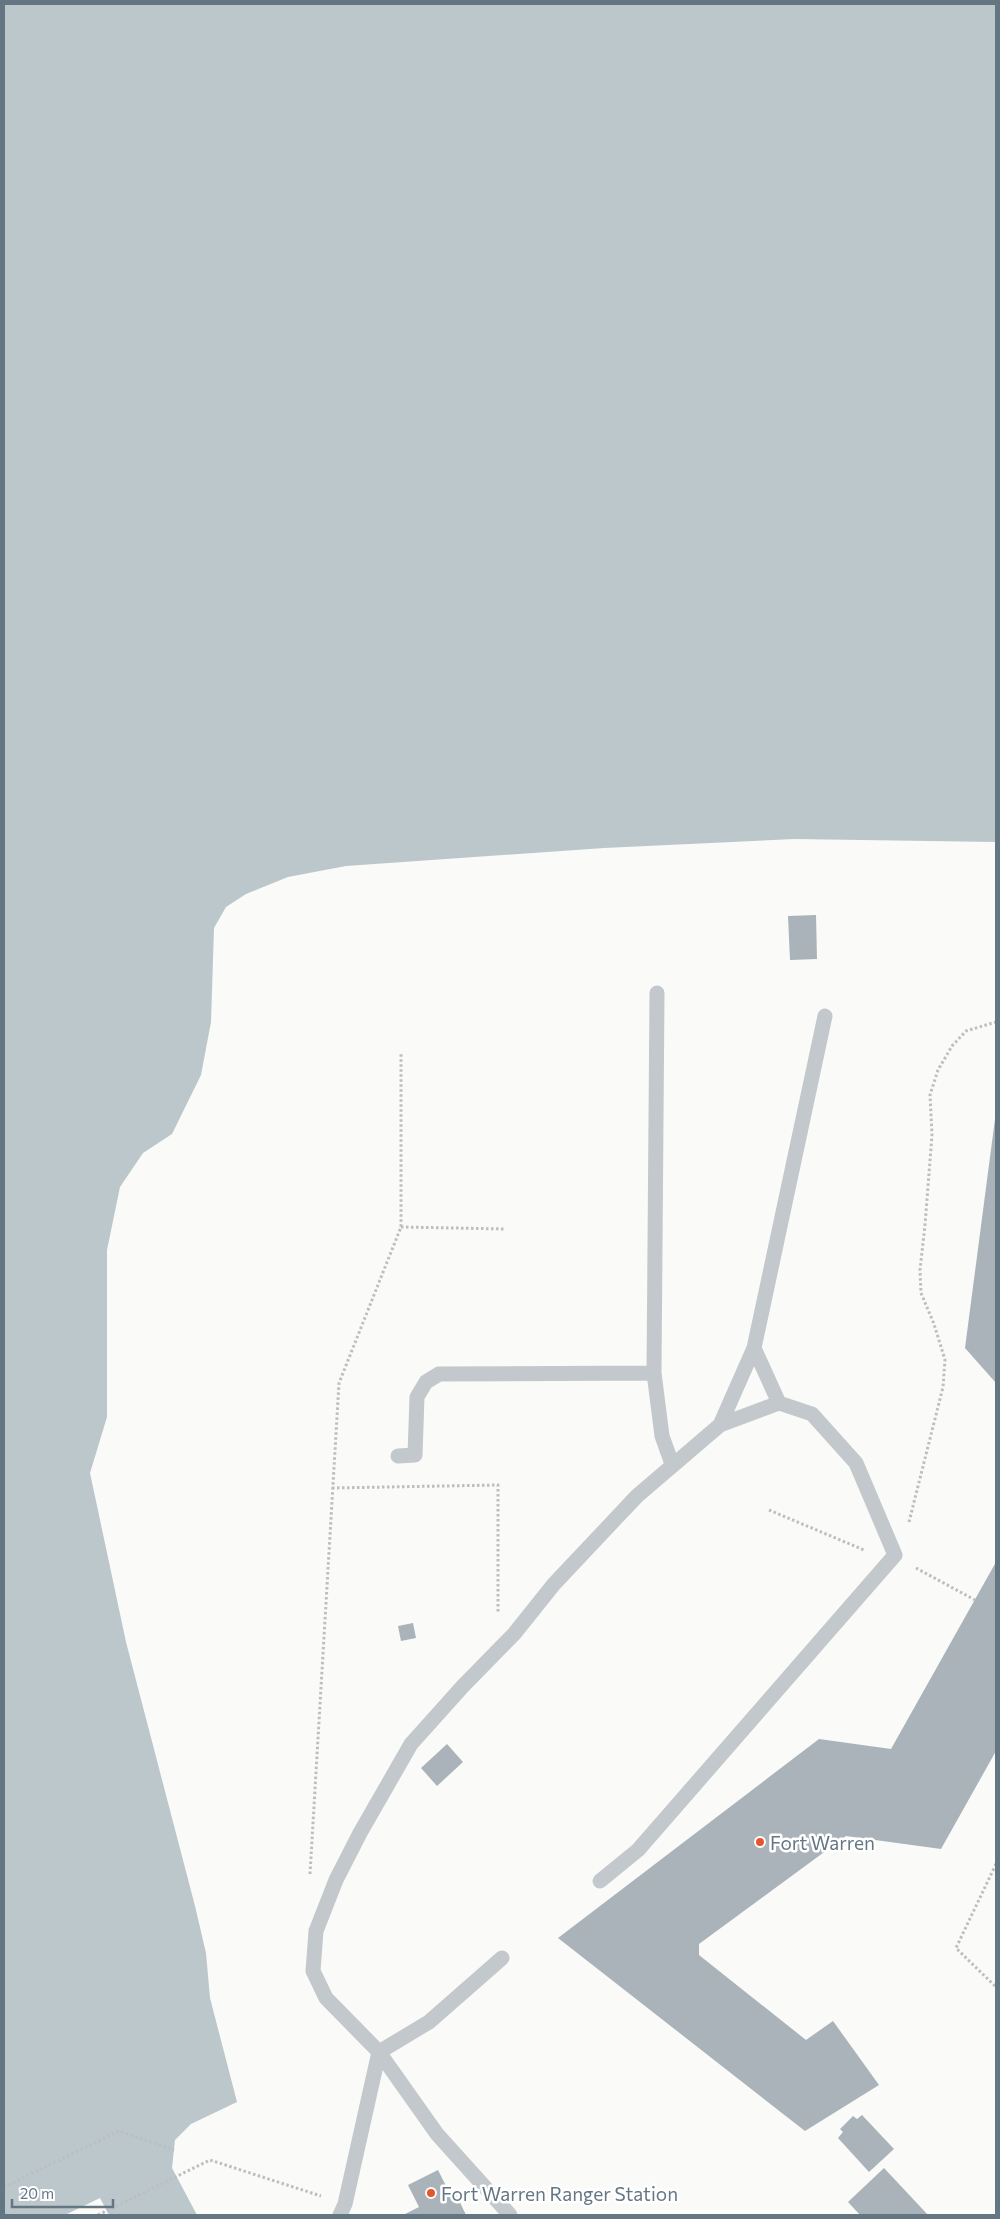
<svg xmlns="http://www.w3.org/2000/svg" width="1000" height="2219" viewBox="0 0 1000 2219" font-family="Commissioner,sans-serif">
  <rect width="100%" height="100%" fill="#fafaf8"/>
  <path fill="#bbc7cb" d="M4 4H996V842L794 839 604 848 346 866 288 877 246 894 226 907 214 928 211 1022 201 1075 172 1134 143 1153 120 1187 107 1250V1417L90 1473 126 1642 195 1906 206 1953 210 1998 237 2102 191 2124 175 2140 172 2168 197 2215H4Z"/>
  <path fill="#fafaf8" d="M100 2198 109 2215H65Z"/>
  <path fill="#aab3b9" d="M816 915 817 959 790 960 788 916Z
    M995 1119H996V1383L965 1348Z
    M996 1562V1751L941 1849 846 1836 699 1944V1955L806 2040 833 2021 879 2085 805 2131 558 1938 819 1739 891 1749Z
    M413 1623 416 1638 401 1641 398 1626Z
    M447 1744 463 1762 437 1786 421 1768Z
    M862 2115 894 2149 869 2172 838 2138 843 2132 840 2129 853 2116 857 2119Z
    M884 2168 928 2215H860L848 2202Z
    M438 2170 450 2194 455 2192 466 2215H403L419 2207 408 2185Z"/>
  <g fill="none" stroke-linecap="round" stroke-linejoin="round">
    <path stroke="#bbbfc2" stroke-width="3" stroke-dasharray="2.5 2.5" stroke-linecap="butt" d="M401 1227 505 1229
      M332 1488 498 1485V1612
      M769 1510 864 1550
      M909 1522 943 1387 945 1360 934 1324 921 1293 920 1270 925 1225 932 1135 930 1095 938 1070 952 1046 966 1031 996 1022
      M916 1568 975 1600
      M996 1864 956 1948 996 1987
      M310 1874 339 1383 401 1227V1052
      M4 2187 119 2131 174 2150
      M98 2215 210 2160 321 2196"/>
    <path stroke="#c3c8cc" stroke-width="15" d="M657 993 654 1373 662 1436 672 1464
      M720 1425 779 1403
      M398 1456 415 1455 417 1397 426 1382 439 1374 654 1373
      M600 1881 638 1850 895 1555 856 1463 812 1414 779 1403 754 1348
      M340 2215 345 2204 379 2052 429 2022 502 1958
      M510 2215 437 2134 379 2052 326 1998 313 1971 316 1931 336 1880 360 1833 411 1744 463 1686 514 1634 554 1584 637 1496 720 1425 754 1348 825 1016"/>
  </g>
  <g fill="#e4572e" stroke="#fff" stroke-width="2">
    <circle cx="760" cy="1842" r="5"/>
    <circle cx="431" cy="2193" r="5"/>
  </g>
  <g text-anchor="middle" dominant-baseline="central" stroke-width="5" stroke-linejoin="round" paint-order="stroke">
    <g font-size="19" fill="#657683" stroke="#fff" text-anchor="start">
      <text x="770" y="1842">Fort Warren</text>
      <text x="441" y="2193">Fort Warren Ranger Station</text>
    </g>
  </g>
  <rect width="1000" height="2219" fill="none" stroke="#657683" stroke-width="10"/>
  <path d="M12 2199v8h101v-8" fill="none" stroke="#657683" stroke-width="2.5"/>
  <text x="20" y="2199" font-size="15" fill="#657683" stroke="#ffffff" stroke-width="4" paint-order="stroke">20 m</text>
</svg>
